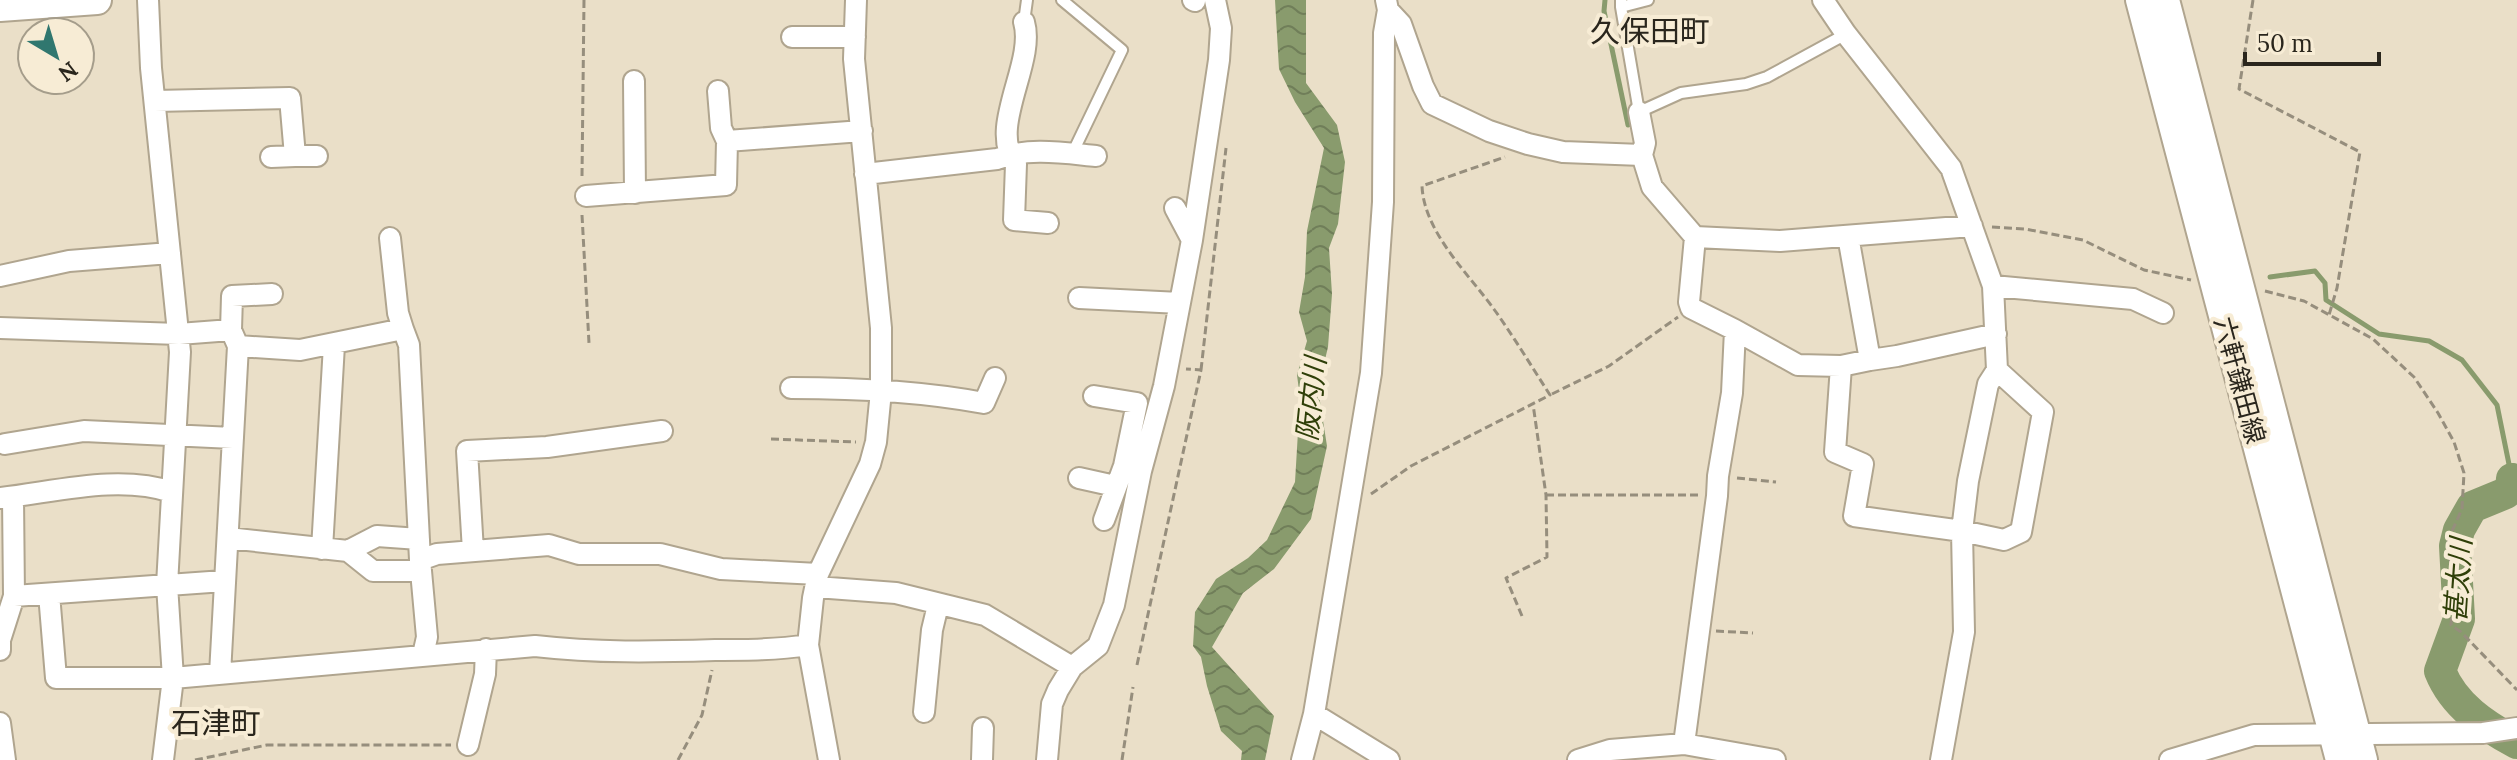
<svg xmlns="http://www.w3.org/2000/svg" width="2517" height="760" viewBox="0 0 2517 760" font-family="Lora,'Noto Sans JP',serif">
  <defs>
    <pattern id="water-waves" width="16" height="10" patternUnits="userSpaceOnUse" patternTransform="scale(2)"><rect width="16" height="10" fill="#899b6d"/><path d="M0 5q4-4 8 0t8 0" fill="none" stroke="#707e59"/></pattern>
  </defs>
  <rect width="100%" height="100%" fill="#eadfc8"/>
  <path fill="url(#water-waves)" d="M1275 0H1306V83L1337 125 1345 162 1338 224 1329 248 1332 294 1328 347 1318 389 1327 446 1311 519 1274 569 1243 593 1212 647 1274 716 1265 760H1241L1242 751 1221 731 1207 686 1201 657 1193 646 1195 612 1216 579 1248 558 1267 540 1295 482 1300 398 1297 375 1307 341 1299 312 1305 277 1307 231 1324 148 1295 102 1279 69Z"/>
  <g fill="none" stroke-linecap="round" stroke-linejoin="round">
    <path stroke="#899b6d" stroke-width="5" d="M1605 0 1604 11 1628 125
      M2270 277 2315 271 2325 283 2326 300 2379 334 2429 341 2462 360 2497 405 2512 479 2517 476"/>
    <path stroke="#899b6d" stroke-width="32" d="M2512 479 2511 487 2506 493 2472 507 2459 530 2455 546 2459 619 2440 671C2454 706 2485 726 2517 743"/>
    <g stroke="#b0a58f" stroke-width="14">
      <path id="lane" d="M1062 0 1122 50 1073 152
        M1621 0V7L1648 0
        M1621 7 1639 112 1681 93 1746 84 1767 77 1846 34
        M1024 22 1027 0"/>
    </g>
    <g stroke="#b0a58f" stroke-width="24">
      <path id="street" d="M148 0 151 68 180 352 167 585 173 678 163 760
        M1193 0 1195 1
        M1823 0 1846 34 1951 168 1993 286 1997 370 1988 384 1968 481 1962 531 1964 632 1941 760
        M1388 10 1401 24 1423 86 1432 104 1489 131 1528 144 1563 152 1642 155 1652 187 1695 237 1780 241 1972 226
        M1024 22C1036 63 987 128 1016 164L1014 220 1048 223
        M792 37H855
        M634 81 635 193
        M718 91 721 128 727 141
        M155 101 290 98 295 156H317
        M1639 112 1645 143 1642 155
        M271 157 295 156
        M865 174 997 159C1028 147 1064 153 1096 156
        M586 196 726 185 727 141 862 131
        M1175 208 1192 240
        M1848 236 1870 360 1841 366 1835 452 1863 464 1854 516 1962 531 2004 540 2021 532 2043 412 1997 370
        M390 238 398 313 403 329
        M0 276 69 261 170 253
        M1993 286 2133 299 2163 313
        M1079 298 1180 303
        M0 328 179 334 231 330 238 346 220 674
        M231 330 232 296 272 294
        M1735 330 1798 365 1841 366
        M238 346 300 350 403 329 409 345 420 560 427 637 423 655
        M1870 360 1897 356 1996 334
        M791 388C857 388 920 391 984 403L995 378
        M1094 396 1137 403 1124 466 1104 520
        M5 444 84 431 233 438
        M1079 478 1115 486
        M0 498C55 492 118 474 172 492
        M228 538 348 551 377 536 419 539
        M322 549 334 345
        M348 551 373 571H421
        M473 551 467 451 547 447 662 431
        M420 560 437 554 549 545 579 554H660L721 569 818 574
        M816 587 896 593 985 615 1072 667
        M49 594 56 678H173L535 646C597 653 653 652 715 650 747 650 776 650 808 645
        M14 596 224 581
        M0 650V640L14 596 13 497
        M924 712 932 630 938 605
        M1314 714 1389 760
        M0 723 5 760
        M1684 744 1717 496 1718 476 1732 393 1735 330 1691 308 1689 302 1695 237
        M468 745 485 674 486 649
        M829 760 808 645 813 598 818 574 870 464 876 442 881 391V328L854 59 856 0
        M982 760 983 728
        M1047 760 1052 704 1058 690 1072 667 1098 646 1114 605 1141 471 1164 386 1192 240 1219 60 1221 28 1215 0
        M1302 760 1314 714 1371 373 1383 202 1384 33 1388 10 1386 0
        M1578 760 1610 750 1684 744 1775 760
        M2170 760 2254 735 2483 733 2517 728"/>
    </g>
    <g stroke="#b0a58f" stroke-width="32">
      <path id="secondary" d="M2140 0 2340 760
        M2165 0 2363 760
        M0 7 97 0"/>
    </g>
    <path stroke="#968e7d" stroke-width="3" stroke-dasharray="8 4" stroke-linecap="butt" d="M2253 0 2239 89 2360 152 2337 288 2329 315
      M582 176 584 0
      M582 215 589 343
      M1992 227 2025 229 2083 240 2144 270 2191 280
      M2265 291 2304 301 2373 339 2414 377 2438 413 2454 442 2464 473 2462 509 2448 540 2454 591 2451 625 2461 632 2517 690
      M1201 370 1226 148
      M1552 394 1609 366 1678 317
      M771 439 856 442
      M1737 478 1776 482
      M1371 494 1411 466 1550 395C1532 367 1515 339 1496 312 1470 275 1424 233 1422 186L1505 157
      M1546 495H1698
      M1522 616 1506 578 1547 557 1546 495 1533 404
      M1716 631 1753 633
      M1137 665 1201 370 1186 369
      M195 760 267 745H451
      M678 760 702 715 712 670
      M1122 760 1133 687"/>
    <use href="#lane" stroke="#fff" stroke-width="10"/>
    <use href="#street" stroke="#fff" stroke-width="20"/>
    <use href="#secondary" stroke="#fff" stroke-width="28"/>
  </g>
  <g text-anchor="middle" dominant-baseline="central" stroke-width="8" stroke-linejoin="round" paint-order="stroke">
    <g font-size="26" fill="#2a261d" stroke="#f7ecd5">
      <text transform="translate(2240 380) rotate(75)">六軒鎌田線</text>
    </g>
    <g font-size="28" font-style="italic" fill="#2f3f08" stroke="#f7ecd5">
      <text transform="translate(1311 399) rotate(-84)">阪内川</text>
      <text transform="translate(2458 580) rotate(-86)">甚太川</text>
    </g>
    <g font-size="30" fill="#2a261d" stroke="#f7ecd5">
      <text x="1650" y="31">久保田町</text>
      <text x="216" y="723">石津町</text>
    </g>
  </g>
  <g transform="translate(56 56) rotate(142)"><circle r="38" fill="#f7ecd5" stroke="#a59d8b" stroke-width="2"/>
  <path d="M0-6L14 30L0 20L-14 30Z" fill="#30776f"/>
  <text y="-12" font-size="22" font-weight="bold" text-anchor="middle" fill="#2a261d">N</text>
  </g>
  <path d="M2245 52v12h134v-12" fill="none" stroke="#2a261d" stroke-width="4"/>
  <text x="2257" y="52" font-size="24" fill="#2a261d" stroke="#f7ecd5" stroke-width="6" paint-order="stroke">50 m</text>
</svg>
